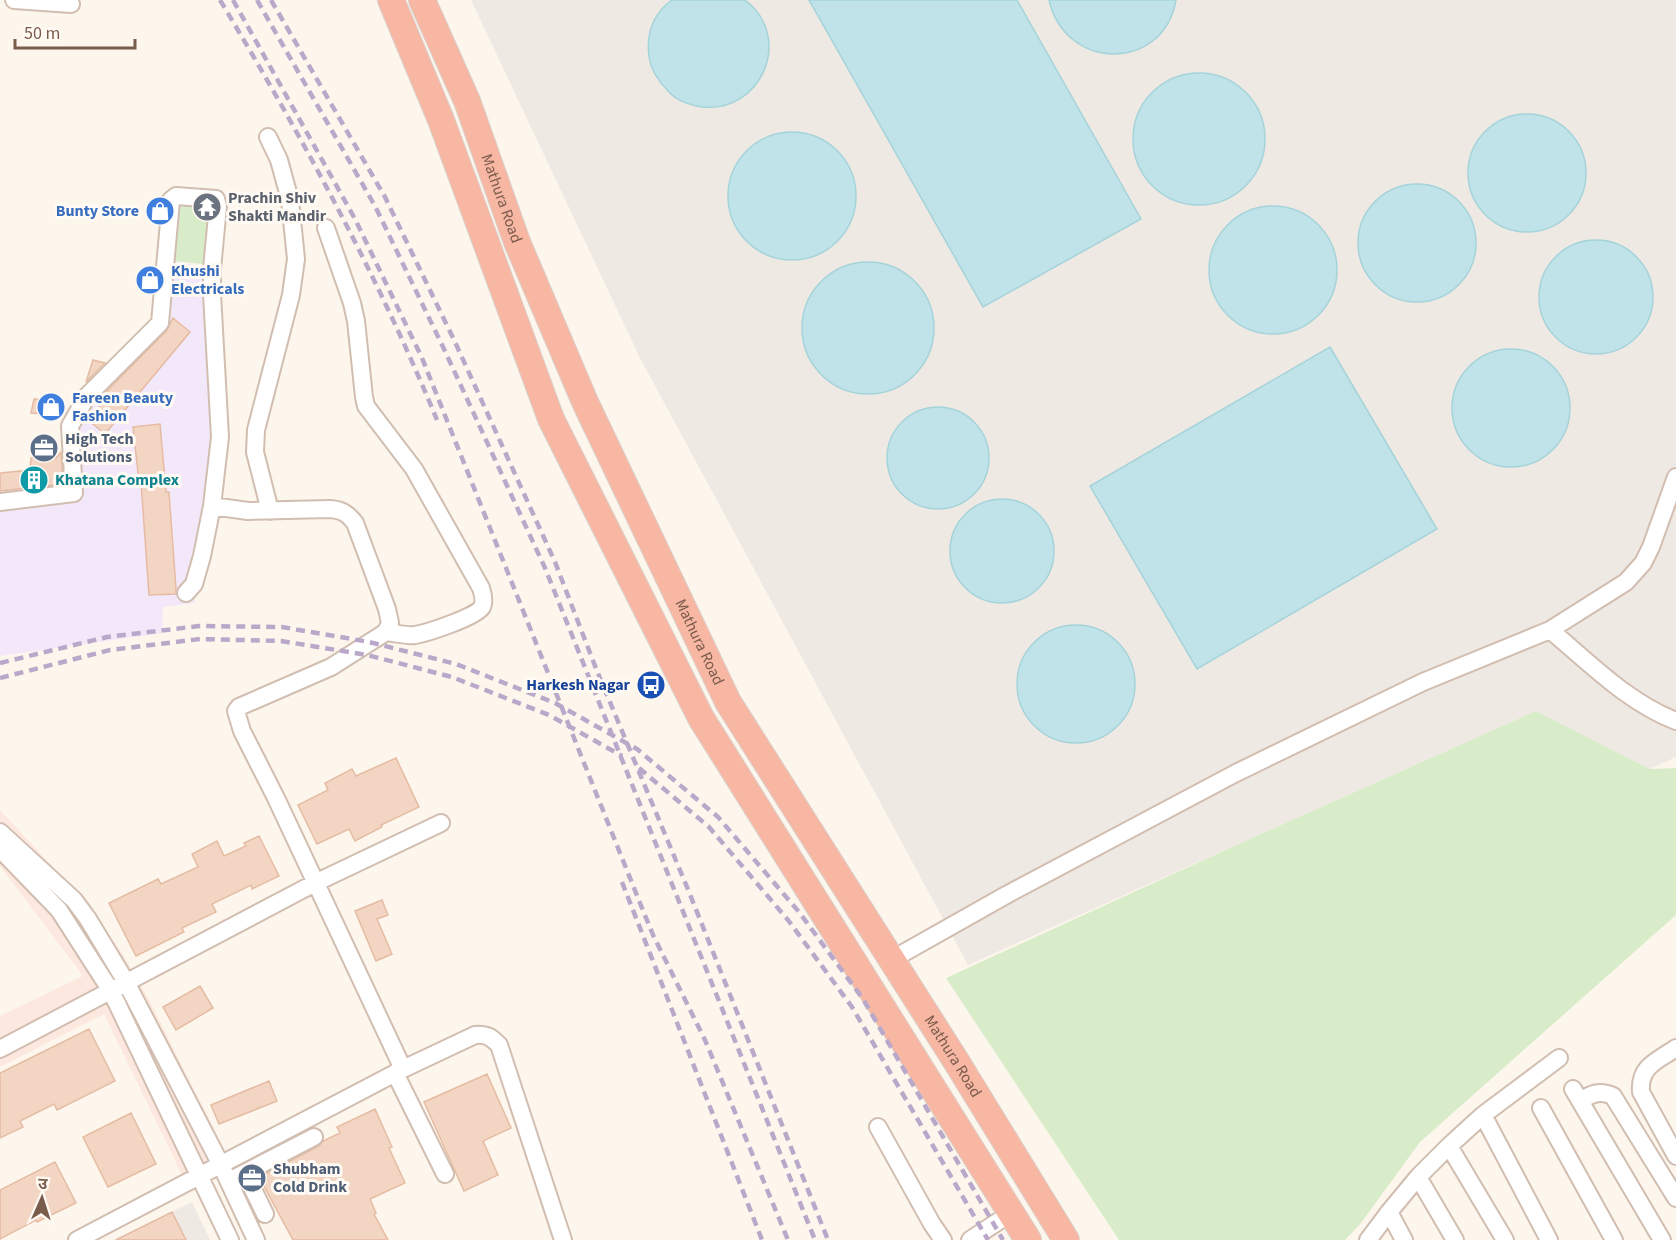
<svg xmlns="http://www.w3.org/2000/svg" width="1676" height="1240" viewBox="0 0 1676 1240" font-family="'Source Sans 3','Noto Sans Devanagari',sans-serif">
  <rect width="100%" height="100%" fill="#fdf6ec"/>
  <path fill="#fde8e0" d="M0 810 78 894 122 953 148 998 228 1157 184 1179 104 1014 0 1067V1016L83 976 0 866Z"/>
  <path fill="#efe9e4" d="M471 0H1676V757L1650 769 1536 711 968 965 640 358Z
    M192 1202 210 1240H113Z"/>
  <path fill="#f3e8fa" d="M169 261 213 268 227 432 194 603 163 607 162 633 0 656V511L83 498 76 427 93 402 164 325Z"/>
  <path fill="#d8ecc9" d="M179 203 210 205 212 265 172 261Z
    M1536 711 1650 769 1676 768V915L1420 1142 1361 1223 1345 1240H1119L946 978 1243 842Z"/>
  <path fill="#bfe3e8" stroke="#a5d3da" stroke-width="1.5" d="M672 0H745C794 37 762 113 702 107 690 105 677 101 669 92 659 82 651 71 649 57 646 34 653 14 672 0Z
    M809 0H1017L1141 219 983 307Z
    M1049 0H1176C1163 73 1065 71 1049 0Z
    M1133 139a66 66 0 1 1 132 0a66 66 0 1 1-132 0Z
    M1468 173a59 59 0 1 1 118 0a59 59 0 1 1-118 0Z
    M728 196a64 64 0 1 1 128 0a64 64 0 1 1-128 0Z
    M1358 243a59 59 0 1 1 118 0a59 59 0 1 1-118 0Z
    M1209 270a64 64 0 1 1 128 0a64 64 0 1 1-128 0Z
    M1539 297a57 57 0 1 1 114 0a57 57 0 1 1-114 0Z
    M802 328a66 66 0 1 1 132 0a66 66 0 1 1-132 0Z
    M1330 347 1437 529 1197 669 1090 486Z
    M1452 408a59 59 0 1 1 118 0a59 59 0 1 1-118 0Z
    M887 458a51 51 0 1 1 102 0a51 51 0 1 1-102 0Z
    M950 551a52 52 0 1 1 104 0a52 52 0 1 1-104 0Z
    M1017 684a59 59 0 1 1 118 0a59 59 0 1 1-118 0Z"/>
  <path fill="#f3d5c3" stroke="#e6bba3" stroke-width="1.5" d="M173 318 190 332 105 434 88 420 110 394 106 392 167 330Z
    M93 360 105 363 86 382Z
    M34 399 61 401 59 415 31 413Z
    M160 424 166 492H169L176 589V594L149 595 141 482H139L133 427Z
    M61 452 63 484 0 491V473L30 470 31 458 56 456V458Z
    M396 758 419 807 381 825 382 827 355 841 349 829 317 844 298 805 328 790 325 783 352 769 356 776Z
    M259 836 279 876 252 889 251 885 212 904 216 912 182 928 184 932 136 956 109 903 158 879 161 884 198 867 192 854 217 841 224 856 246 846 244 843Z
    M382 900 388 915 377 919 392 954 376 961 355 911Z
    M200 986 213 1008 176 1030 163 1007Z
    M89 1029 115 1081 57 1110 54 1104 20 1121 23 1127 0 1138V1073Z
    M487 1074 511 1128 483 1141 498 1175 464 1191 424 1102Z
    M269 1081 277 1101 219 1124 211 1105Z
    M375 1109 392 1147 389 1148 405 1183 370 1199 376 1213 374 1214 388 1240H293L259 1177 319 1146 323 1141 340 1133 337 1127Z
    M131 1113 156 1164 108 1187 83 1137Z
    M55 1162 76 1203 37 1222 36 1220 0 1239V1190Z
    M172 1212 186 1240H116Z"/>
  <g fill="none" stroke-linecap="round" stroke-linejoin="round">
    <g stroke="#d1beb0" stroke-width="20">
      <path id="minor" d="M14 0 71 4
        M268 137 279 160 290 200 296 259 291 295 256 430 255 452 270 511
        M326 228 352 303 356 321 364 397 366 406 414 469 481 588C483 594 485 601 482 607 476 617 427 633 415 635 406 636 396 633 386 632
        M0 502 74 493 70 426 87 396 160 323 171 200 176 196 216 199 218 206 212 269V294L220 437 212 506 202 556 194 584 186 593
        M212 506 248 511 330 509C342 510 347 513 355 523L387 609 390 623 386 632 331 667 239 707 236 711 242 731 276 798 403 1069
        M1550 630C1590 663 1627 702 1676 721
        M0 832 74 900 88 919 126 982 221 1165 256 1240
        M0 849 59 910 111 991 230 1240
        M891 960 1008 894 1236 773 1423 682 1550 630 1626 582 1643 563 1651 547 1676 477
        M1676 1048C1657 1061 1639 1066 1641 1092L1676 1156
        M0 1049 315 883 441 823
        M395 1073 445 1174
        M1573 1089 1662 1240
        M1580 1101C1591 1094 1599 1090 1613 1096L1676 1198
        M1541 1108 1614 1240
        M1483 1115 1559 1058
        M878 1127 932 1224 943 1240
        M1449 1146 1483 1115 1549 1240
        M245 1173 265 1214
        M1418 1177 1449 1146 1505 1240
        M229 1181 314 1137
        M1389 1212 1418 1177 1455 1240
        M77 1240 403 1069 475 1035C487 1034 491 1037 499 1045L563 1240
        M970 1240 1011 1213
        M1368 1240 1389 1212 1404 1240"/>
    </g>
    <g stroke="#dad1cd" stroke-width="28">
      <g id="highway">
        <path d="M391 0 441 120 551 419 701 718 1028 1240"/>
        <path id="s1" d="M422 0 467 101 517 242 585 402 728 702 956 1061 1066 1240"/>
      </g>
    </g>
    <use href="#minor" stroke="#fff" stroke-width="16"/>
    <use href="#highway" stroke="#f7b7a3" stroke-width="26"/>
    <path stroke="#b9a8c9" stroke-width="4.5" stroke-dasharray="9 6" stroke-linecap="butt" d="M220 0C301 135 377 274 437 420
      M233 0 355 219 422 358 640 903 653 935 705 1040 788 1240
      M257 0 375 206 444 349 545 568 815 1240
      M271 0 385 197 455 342 555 562 597 671 687 887 828 1240
      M0 663 107 637 199 626 282 627 369 642 456 664 555 703 637 749 718 817 799 912 863 999 1003 1240
      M0 678 110 650 200 639 281 641 367 655 452 677 549 715 622 756
      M639 768 709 827 788 920 852 1007 988 1240
      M622 882 762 1240"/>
  </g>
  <defs>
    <g id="temple-disc" transform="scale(1.5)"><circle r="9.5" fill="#6b7280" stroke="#fffaf3"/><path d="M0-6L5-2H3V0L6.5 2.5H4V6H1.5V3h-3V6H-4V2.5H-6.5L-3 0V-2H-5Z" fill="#fff"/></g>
    <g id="shop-disc" transform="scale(1.5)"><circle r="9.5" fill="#3f7fe0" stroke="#fffaf3"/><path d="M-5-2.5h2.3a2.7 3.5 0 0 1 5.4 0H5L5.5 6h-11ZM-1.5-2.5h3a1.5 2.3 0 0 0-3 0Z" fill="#fff"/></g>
    <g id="office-disc" transform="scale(1.5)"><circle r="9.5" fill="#5c6f8a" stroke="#fffaf3"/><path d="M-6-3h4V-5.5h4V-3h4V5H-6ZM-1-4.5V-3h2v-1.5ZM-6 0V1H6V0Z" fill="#fff"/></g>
    <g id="building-disc" transform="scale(1.5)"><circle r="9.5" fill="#0f9aa8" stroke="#fffaf3"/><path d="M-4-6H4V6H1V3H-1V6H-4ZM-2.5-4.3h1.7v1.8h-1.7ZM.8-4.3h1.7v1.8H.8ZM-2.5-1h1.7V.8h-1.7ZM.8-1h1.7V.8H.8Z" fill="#fff"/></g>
    <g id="bus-disc" transform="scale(1.5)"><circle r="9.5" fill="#1a4fb4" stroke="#fffaf3"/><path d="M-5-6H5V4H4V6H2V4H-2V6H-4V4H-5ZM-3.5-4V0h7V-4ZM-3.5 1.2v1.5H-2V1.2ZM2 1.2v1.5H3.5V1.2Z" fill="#fff"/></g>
  </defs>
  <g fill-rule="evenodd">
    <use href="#temple-disc" x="207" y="207"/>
    <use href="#shop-disc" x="160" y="211"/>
    <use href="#shop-disc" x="150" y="280"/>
    <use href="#shop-disc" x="51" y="407"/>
    <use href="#office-disc" x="44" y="448"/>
    <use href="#building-disc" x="34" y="480"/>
    <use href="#bus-disc" x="651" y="685"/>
    <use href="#office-disc" x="252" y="1178"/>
  </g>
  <g text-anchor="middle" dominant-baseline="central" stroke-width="6" stroke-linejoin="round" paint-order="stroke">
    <g font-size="16" font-weight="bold" fill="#5b616d" stroke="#fffaf3" text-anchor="start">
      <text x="228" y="198">Prachin Shiv<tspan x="228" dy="18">Shakti Mandir</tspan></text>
    </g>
    <g font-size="16" fill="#7a5c4d" stroke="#fffaf3">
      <text stroke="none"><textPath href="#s1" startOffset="214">Mathura Road</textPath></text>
      <text stroke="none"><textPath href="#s1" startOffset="700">Mathura Road</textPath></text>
      <text stroke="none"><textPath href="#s1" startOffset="1186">Mathura Road</textPath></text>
    </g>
    <g font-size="16" font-weight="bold" fill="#366cbe" stroke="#fffaf3" text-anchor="start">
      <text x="139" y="211" text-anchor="end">Bunty Store</text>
      <text x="171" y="271">Khushi<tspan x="171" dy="18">Electricals</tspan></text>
      <text x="72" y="398">Fareen Beauty<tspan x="72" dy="18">Fashion</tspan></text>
    </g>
    <g font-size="16" font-weight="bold" fill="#4e5e75" stroke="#fffaf3" text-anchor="start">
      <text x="65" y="439">High Tech<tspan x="65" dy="18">Solutions</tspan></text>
      <text x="273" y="1169">Shubham<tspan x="273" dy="18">Cold Drink</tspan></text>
    </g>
    <g font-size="16" font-weight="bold" fill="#0d838f" stroke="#fffaf3" text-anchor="start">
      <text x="55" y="480">Khatana Complex</text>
    </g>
    <g font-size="16" font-weight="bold" fill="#164399" stroke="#fffaf3" text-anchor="end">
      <text x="630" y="685">Harkesh Nagar</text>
    </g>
  </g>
  <g transform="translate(42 1198) rotate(3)" stroke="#fffaf3" stroke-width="4.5" paint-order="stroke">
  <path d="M0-4.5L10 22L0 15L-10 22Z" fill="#7a5c4d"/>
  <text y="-9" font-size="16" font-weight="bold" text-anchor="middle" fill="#7a5c4d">उ</text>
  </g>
  <path d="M15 39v9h120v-9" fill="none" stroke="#7a5c4d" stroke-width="3"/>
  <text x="24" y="39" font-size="18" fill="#7a5c4d" stroke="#fffaf3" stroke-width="4.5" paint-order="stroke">50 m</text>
</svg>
